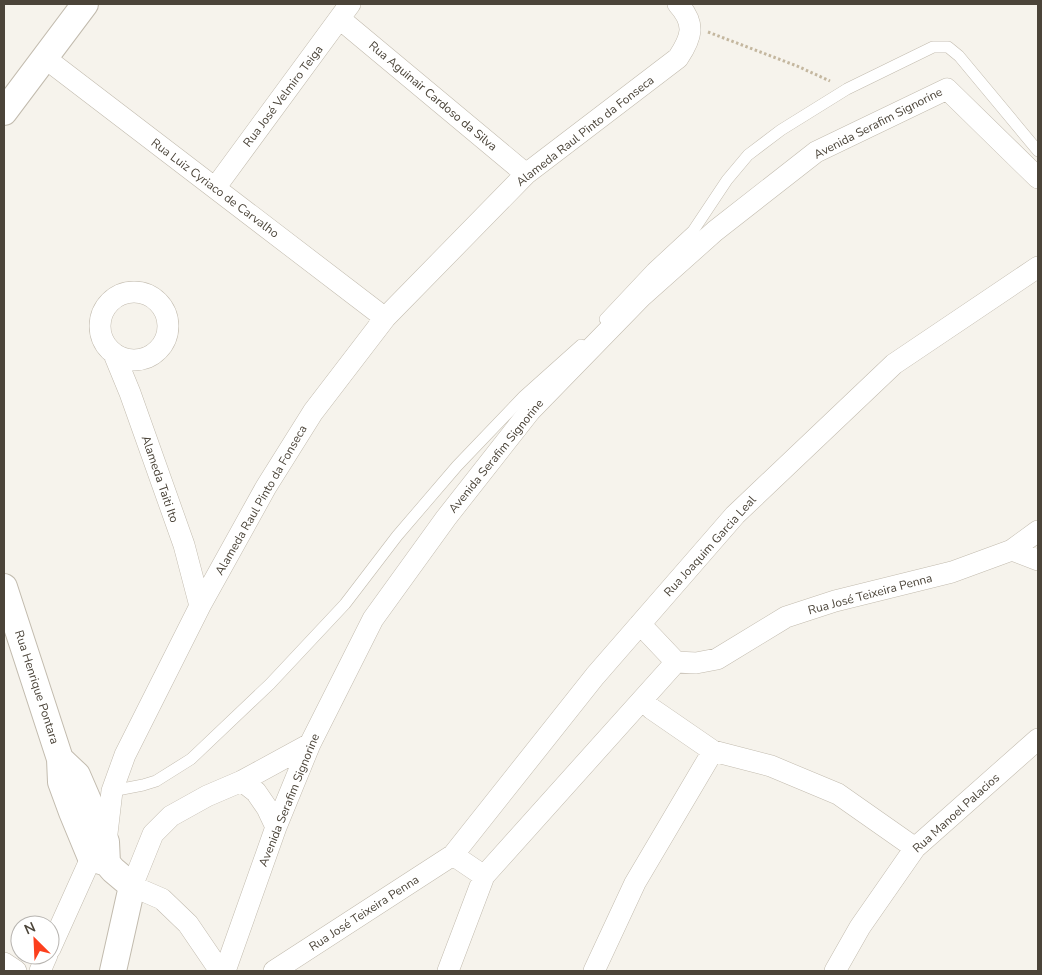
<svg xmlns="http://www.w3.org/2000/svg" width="1042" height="975" viewBox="0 0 1042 975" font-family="'Nunito Sans',sans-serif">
  <rect width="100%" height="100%" fill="#f6f3ec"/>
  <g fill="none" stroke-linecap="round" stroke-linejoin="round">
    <g stroke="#c2bbae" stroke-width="12">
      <path id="service" d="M605 319 652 269 693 231 727 180 748 155 781 130 847 89 933 47H948L959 56 1038 151
        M112 791 143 785 156 781 191 759 270 684 345 604 397 536 457 466 524 396 581 345"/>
    </g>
    <g stroke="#c2bbae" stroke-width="22">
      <path id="minor" d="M340 19 526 174
        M45 58 385 318
        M215 188 350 4
        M100 326a34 34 0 1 1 68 0a34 34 0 1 1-68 0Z
        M114 354 130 393 184 545 200 606
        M1012 550 1038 560
        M640 624 676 662
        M676 662 696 663 717 659 786 617 835 601 952 572 1012 550 1038 531
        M642 700 652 709 713 751 771 766 838 794 915 848
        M242 781 256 792 267 808 276 827
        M106 842 112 791 125 755 200 606 266 487 313 412 385 318 526 174 678 58C692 37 696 24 678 4
        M453 855 484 876
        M50 949 91 858
        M4 963 16 971
        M40 971 47 955
        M220 971 188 924 162 899 132 886 153 834 171 816 207 796 242 781 310 744
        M225 971 276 827 310 744 373 619 446 518 530 411 641 297 715 231 816 152 947 89 1038 178
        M274 971 453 855 595 676 735 515 894 364 1038 267
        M448 971 484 876 676 662
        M594 971 635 883 713 751
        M835 971 860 927 915 848 1038 739"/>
    </g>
    <g stroke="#c2bbae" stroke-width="28">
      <path id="tertiary" d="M4 112 85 4
        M4 587 60 759 61 782 72 812 91 858 107 863
        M60 759 77 775 106 842 107 863
        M107 863 113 870 132 886 113 971"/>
    </g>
    <path stroke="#c4b79f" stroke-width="3" stroke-dasharray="2.5 2.5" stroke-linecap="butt" d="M708 32 797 66 830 81"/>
    <use href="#service" stroke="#fff" stroke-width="11"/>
    <use href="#minor" stroke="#fff" stroke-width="21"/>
    <use href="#tertiary" stroke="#fff" stroke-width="26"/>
  </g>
  <g text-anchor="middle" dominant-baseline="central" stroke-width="5" stroke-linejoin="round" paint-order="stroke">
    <g font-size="12" fill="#4b4439" stroke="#fff">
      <text transform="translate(283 96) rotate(-53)">Rua José Velmiro Teiga</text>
      <text transform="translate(433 96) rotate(40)">Rua Aguinair Cardoso da Silva</text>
      <text transform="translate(878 123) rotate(-27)">Avenida Serafim Signorine</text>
      <text transform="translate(585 131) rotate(-38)">Alameda Raul Pinto da Fonseca</text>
      <text transform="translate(215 188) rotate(37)">Rua Luiz Cyriaco de Carvalho</text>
      <text transform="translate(496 456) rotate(-51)">Avenida Serafim Signorine</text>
      <text transform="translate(160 479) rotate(71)">Alameda Taiti Ito</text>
      <text transform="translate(261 500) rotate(-60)">Alameda Raul Pinto da Fonseca</text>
      <text transform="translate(710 546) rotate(-48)">Rua Joaquim Garcia Leal</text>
      <text transform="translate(870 594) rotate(-15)">Rua José Teixeira Penna</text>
      <text transform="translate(37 687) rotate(72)">Rua Henrique Pontara</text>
      <text transform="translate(289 800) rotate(-68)">Avenida Serafim Signorine</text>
      <text transform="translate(956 813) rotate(-42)">Rua Manoel Palacios</text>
      <text transform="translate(364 913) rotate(-33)">Rua José Teixeira Penna</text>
    </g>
  </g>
  <rect width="1042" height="975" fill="none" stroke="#4b4439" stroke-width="10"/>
  <g transform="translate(35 940) rotate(336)"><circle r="24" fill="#ffffff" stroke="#b7b4b0"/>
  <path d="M0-4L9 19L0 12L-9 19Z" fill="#fc3f1d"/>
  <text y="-8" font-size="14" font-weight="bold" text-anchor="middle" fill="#4b4439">N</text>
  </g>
</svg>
